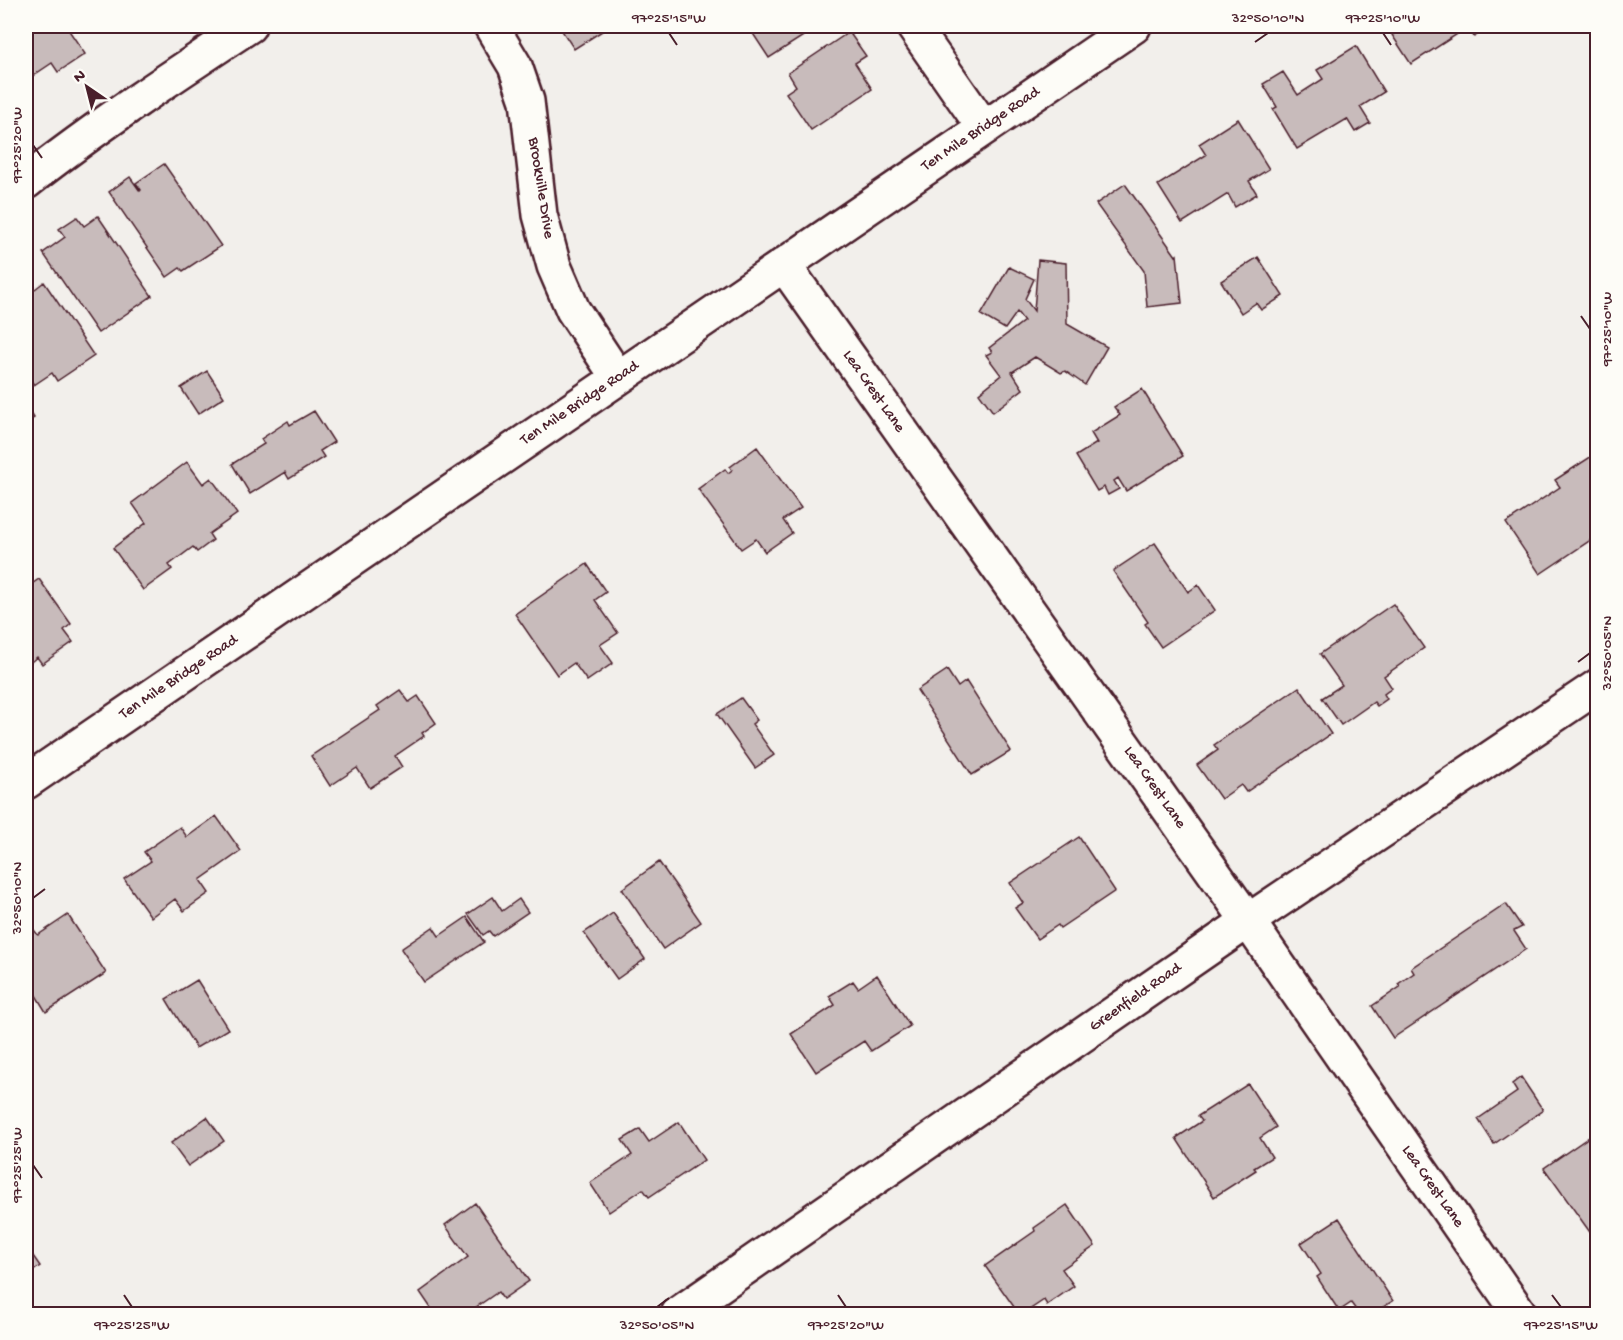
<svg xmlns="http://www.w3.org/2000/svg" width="1623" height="1340" viewBox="0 0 1623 1340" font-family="'Gochi Hand',sans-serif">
  <rect width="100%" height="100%" fill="#f2efeb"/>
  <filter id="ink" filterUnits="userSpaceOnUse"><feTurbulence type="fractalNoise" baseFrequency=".0167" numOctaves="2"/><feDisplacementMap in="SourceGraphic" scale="12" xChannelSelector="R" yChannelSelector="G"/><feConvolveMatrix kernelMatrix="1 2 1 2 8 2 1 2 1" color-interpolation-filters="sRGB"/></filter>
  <g filter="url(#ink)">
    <path fill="#c8bbbb" stroke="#4a1f2b" stroke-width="1.5" d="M26 26H66L85 54 58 72 52 63 28 79 26 76Z
      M559 26H610L574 49Z
      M748 26H819L769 58Z
      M1406 26H1491L1474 37 1468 27 1411 64 1392 35Z
      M849 32 866 56 855 63 872 89 811 130 786 93 796 86 788 73Z
      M1356 46 1384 92 1360 107 1370 123 1355 132 1347 119 1297 149 1273 109 1277 107 1263 84 1283 72 1298 95 1323 79 1317 70Z
      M1238 119 1269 169 1249 181 1257 194 1235 207 1228 194 1182 223 1158 185 1206 155 1199 144Z
      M164 164 221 246 183 271 180 268 167 277 109 192 130 177 140 191 141 190 136 183Z
      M1125 184 1176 256 1177 255 1182 303 1147 307 1144 271 1096 204Z
      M98 216 152 296 98 333 43 253 65 237 59 229 77 217 84 226Z
      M1258 257 1283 296 1261 310 1256 303 1241 313 1221 281Z
      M1038 260 1066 263 1067 324 1107 347 1085 385 1065 371 1061 373 1035 357 1012 372 1023 389 993 412 979 393 1001 375 986 355 992 352 989 348 1024 321 1017 312 1005 329 981 315 1009 267 1034 279 1025 299 1034 311Z
      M44 282 94 356 57 381 52 373 34 385 26 373V296Z
      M207 371 224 397 198 414 181 388Z
      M1142 389 1183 456 1126 491 1118 478 1114 481 1119 489 1108 495 1104 487 1097 491 1076 456 1097 443 1091 433 1120 415 1114 407Z
      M26 405 34 418 26 423Z
      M314 411 334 442 320 451 324 457 289 479 285 472 250 494 232 464 264 444 261 439 288 421 290 425Z
      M757 447 801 508 783 520 792 533 765 552 756 539 741 549 698 489 725 469 728 473 732 470 730 467Z
      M1592 456 1598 465V535L1540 574 1506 523 1560 487 1555 480Z
      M187 462 203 484 211 478 237 514 209 534 213 540 197 552 193 547 169 565 172 569 143 590 113 548 146 523 132 503Z
      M1155 543 1188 592 1198 585 1215 610 1161 647 1145 624 1148 622 1113 571Z
      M587 564 606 592 595 600 618 633 600 645 613 663 587 681 574 663 557 675 515 614Z
      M39 579 71 624 64 630 73 642 42 664 37 657 26 666V588Z
      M1393 604 1424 648 1384 676 1392 688 1384 694 1387 699 1377 706 1374 702 1341 725 1322 698 1342 685 1320 654Z
      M947 670 958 687 966 681 1011 751 972 775 917 690Z
      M1299 687 1331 734 1246 792 1241 785 1221 799 1197 765 1218 750 1214 745Z
      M400 690 409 702 418 696 436 723 422 733 424 736 395 756 402 767 370 788 357 768 330 786 311 756 380 710 377 706Z
      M741 698 757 720 752 724 774 755 755 768 717 714Z
      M216 816 241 851 200 880 209 893 184 911 175 899 151 917 124 879 151 861 144 852 180 827 187 837Z
      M1079 837 1115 891 1060 928 1058 925 1037 939 1015 908 1023 903 1010 883Z
      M659 862 701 922 663 949 622 889Z
      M493 897 502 911 519 899 528 912 493 936 489 931 483 935 468 914Z
      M1506 904 1522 927 1514 931 1526 949 1393 1038 1372 1006 1400 987 1398 984 1414 973 1411 968Z
      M613 913 645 959 617 979 584 933Z
      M68 915 106 973 46 1012 26 979V935L34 930 38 935Z
      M467 917 484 942 424 982 401 949 433 927 439 936Z
      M877 975 910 1026 871 1051 864 1041 816 1072 791 1034 835 1005 829 996 853 981 858 988Z
      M197 980 228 1029 196 1048 166 999Z
      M1521 1077 1543 1110 1494 1144 1478 1119 1517 1092 1512 1084Z
      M1248 1084 1276 1127 1260 1138 1272 1157 1254 1168 1256 1170 1214 1197 1176 1138 1202 1121 1198 1116Z
      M207 1117 224 1141 188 1166 171 1143Z
      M679 1122 704 1160 649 1197 643 1189 609 1212 590 1183 632 1155 622 1140 640 1129 649 1142Z
      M1595 1133 1598 1136V1231L1592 1235 1544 1168Z
      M475 1203 529 1281 503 1299 498 1292 466 1314H435L420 1292 468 1257 445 1225Z
      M1067 1205 1095 1246 1062 1269 1074 1286 1047 1305 1044 1300 1023 1314H1019L985 1266 1035 1231 1034 1228Z
      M1339 1218 1393 1301 1372 1314H1359L1351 1303 1339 1311 1317 1277 1321 1274 1301 1243Z
      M26 1246 40 1266 26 1276Z"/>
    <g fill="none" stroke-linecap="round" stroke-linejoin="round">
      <g stroke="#4a1f2b" stroke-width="38">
        <path id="minor" d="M491 26 515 66 527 101 540 215 554 266 573 310 618 378
          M913 26 984 128
          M26 182C97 126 173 76 249 26
          M784 265 1248 921 1520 1314
          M26 782 1134 26
          M678 1314 1248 921 1598 686"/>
      </g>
      <use href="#minor" stroke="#fdfcf7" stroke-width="33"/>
    </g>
  </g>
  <path fill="none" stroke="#4a1f2b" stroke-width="2" d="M669 33 677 45M1383 33 1391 45M1255 42 1268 33M33 145 42 158M1581 316 1590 329M1578 662 1590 653M33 898 45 889M33 1165 42 1178M124 1295 132 1307M838 1295 846 1307M1552 1295 1561 1307M657 1307 669 1298"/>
  <g text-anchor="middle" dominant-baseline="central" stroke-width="4.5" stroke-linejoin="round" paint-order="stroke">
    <g font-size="16" fill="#4a1f2b" stroke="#fdfcf7">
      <text transform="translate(981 130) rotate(-34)">Ten Mile Bridge Road</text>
      <text transform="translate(540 188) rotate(81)">Brookville Drive</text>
      <text transform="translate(873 392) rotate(55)">Lea Crest Lane</text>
      <text transform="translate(580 404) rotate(-34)">Ten Mile Bridge Road</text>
      <text transform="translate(179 678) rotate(-34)">Ten Mile Bridge Road</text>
      <text transform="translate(1154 788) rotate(55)">Lea Crest Lane</text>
      <text transform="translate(1136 998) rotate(-35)">Greenfield Road</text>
      <text transform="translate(1432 1187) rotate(55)">Lea Crest Lane</text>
    </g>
  </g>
  <rect width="1623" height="1340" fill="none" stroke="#fdfcf7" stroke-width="66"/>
  <g transform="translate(87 87) rotate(325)" stroke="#fdfcf7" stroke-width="4.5" paint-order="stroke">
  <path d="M0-4.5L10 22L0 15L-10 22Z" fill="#4a1f2b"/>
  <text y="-9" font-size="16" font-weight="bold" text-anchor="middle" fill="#4a1f2b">N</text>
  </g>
  <rect x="33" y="33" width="1557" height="1274" fill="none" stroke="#4a1f2b" stroke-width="2"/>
  <g font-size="15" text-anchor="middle" fill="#4a1f2b">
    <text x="669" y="22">97°25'15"W</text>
    <text x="1268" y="22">32°50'10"N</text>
    <text x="1383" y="22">97°25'10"W</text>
    <text transform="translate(16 145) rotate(-90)" y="5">97°25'20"W</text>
    <text transform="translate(1606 329) rotate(-90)" y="5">97°25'10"W</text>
    <text transform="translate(1606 653) rotate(-90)" y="5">32°50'05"N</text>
    <text transform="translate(16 898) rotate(-90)" y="5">32°50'10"N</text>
    <text transform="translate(16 1165) rotate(-90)" y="5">97°25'25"W</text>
    <text x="132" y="1329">97°25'25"W</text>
    <text x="657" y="1329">32°50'05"N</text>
    <text x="846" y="1329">97°25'20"W</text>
    <text x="1561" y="1329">97°25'15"W</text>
  </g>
</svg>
